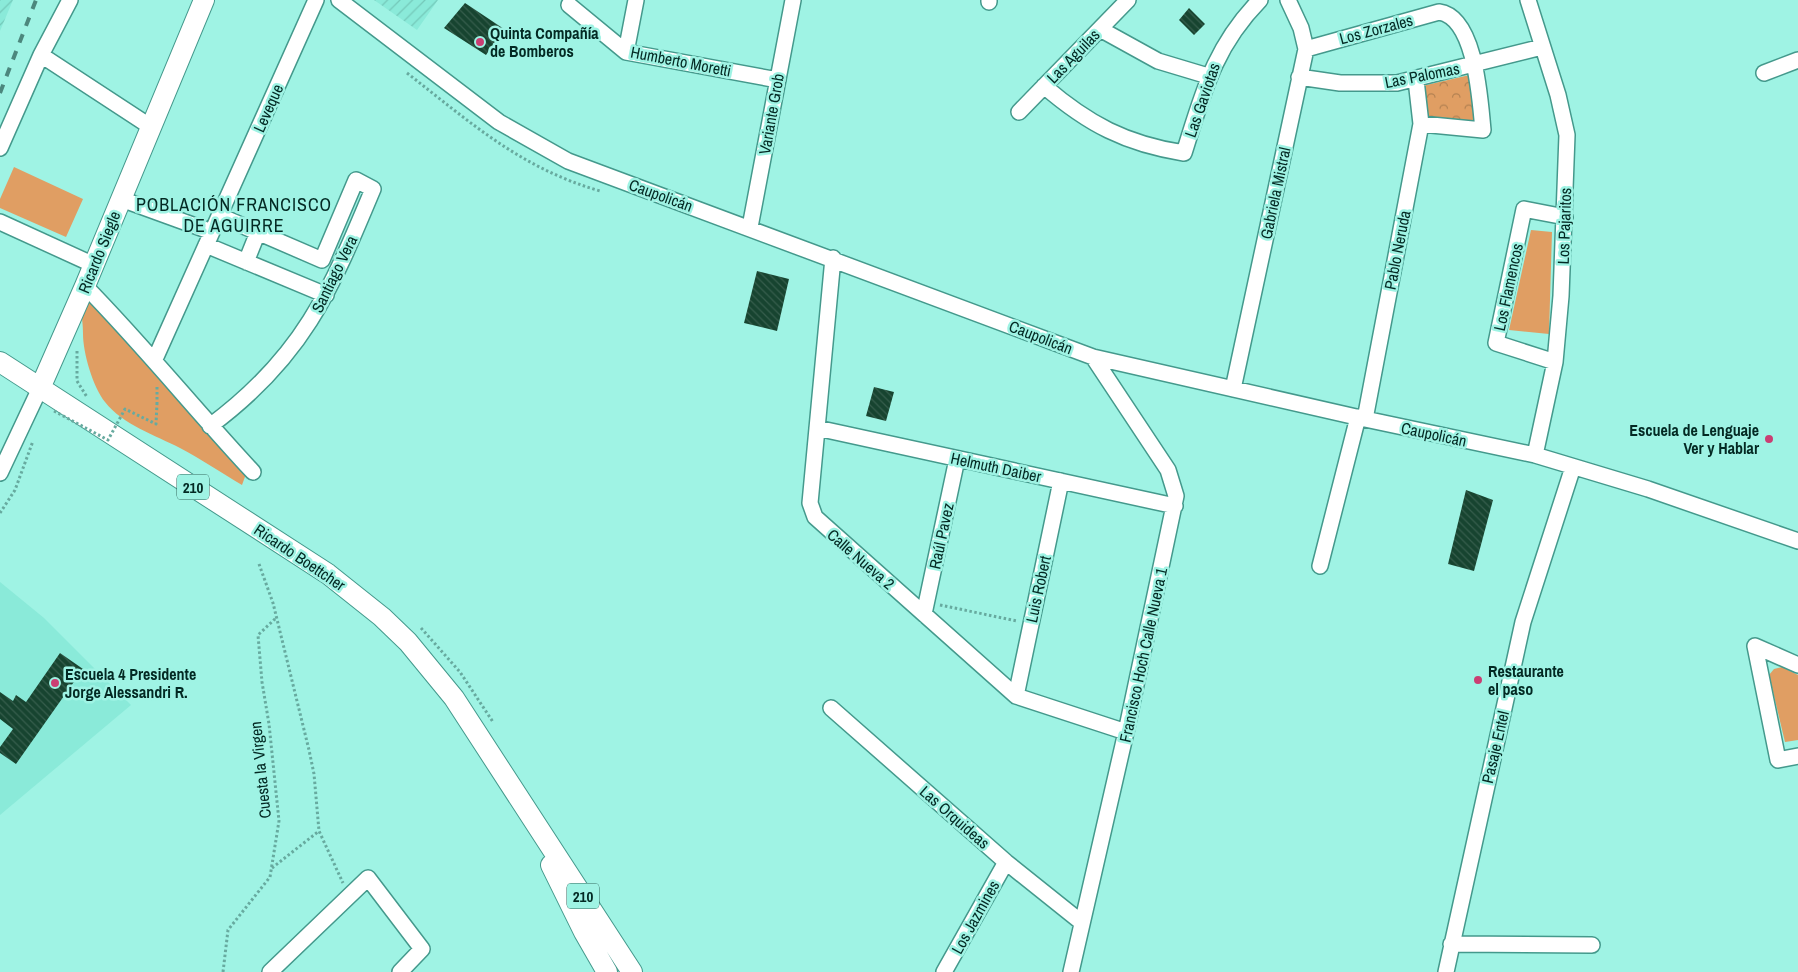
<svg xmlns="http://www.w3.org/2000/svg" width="1798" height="972" viewBox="0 0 1798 972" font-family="'Archivo Narrow',sans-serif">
  <defs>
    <pattern id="industrial-furrows" width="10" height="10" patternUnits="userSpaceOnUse" patternTransform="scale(1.25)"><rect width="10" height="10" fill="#8aead9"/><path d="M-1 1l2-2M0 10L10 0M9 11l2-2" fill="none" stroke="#75c9ba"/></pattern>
    <pattern id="park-crowns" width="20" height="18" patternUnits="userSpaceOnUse" patternTransform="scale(1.25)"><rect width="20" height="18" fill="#e09e63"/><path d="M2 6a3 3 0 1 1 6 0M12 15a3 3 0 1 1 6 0" fill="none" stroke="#b38151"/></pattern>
    <pattern id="building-back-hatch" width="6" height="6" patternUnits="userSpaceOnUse" patternTransform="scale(1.25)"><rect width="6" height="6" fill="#174430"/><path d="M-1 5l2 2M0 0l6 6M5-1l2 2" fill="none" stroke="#365d4c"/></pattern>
  </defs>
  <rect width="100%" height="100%" fill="#9ff3e4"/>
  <path fill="#8aead9" d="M0 582 44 618 131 705 0 815Z"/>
  <path fill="url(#industrial-furrows)" d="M0 0H13L0 31Z
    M374 0H438L417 30Z"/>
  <path fill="#e09e63" d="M14 167 83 199 66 237 0 208V199Z
    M1531 230 1552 232 1549 334 1509 330Z
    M87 298 246 474 242 485C222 473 201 459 180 448 155 435 123 425 105 402 93 387 83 353 83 334 83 315 79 316 87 298Z
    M1782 667 1798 675V740L1785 742 1769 675 1774 669Z"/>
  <path fill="url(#park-crowns)" d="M1474 74 1479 125 1425 120 1422 86Z"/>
  <path fill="url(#building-back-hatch)" d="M465 3 504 29 486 55 444 28Z
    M1189 8 1205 24 1194 35 1179 20Z
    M757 271 789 279 777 331 744 323Z
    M874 387 894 392 886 421 866 416Z
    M1466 490 1493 500 1474 571 1448 564Z
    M60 653 83 669 16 764 0 753V747L13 729 0 719V692L13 701 16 695 26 702Z"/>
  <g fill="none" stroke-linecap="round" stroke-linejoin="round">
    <g stroke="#44998c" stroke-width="18">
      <path id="minor" d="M339 0 499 122 568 161 1093 357 1365 419 1535 455 1648 489 1798 541
        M1528 0 1558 95 1567 135 1561 296 1555 362 1535 455
        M989 2V0
        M569 5 626 52 778 80
        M1100 29 1158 61 1208 76
        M1306 49 1439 12C1476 17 1480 101 1483 130L1421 124
        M626 52 636 0
        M41 55 151 127
        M1764 73 1798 60
        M1299 77 1340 83H1397L1542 47
        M1044 86C1088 124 1126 144 1184 153 1203 93 1214 47 1260 0
        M1019 112 1128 0
        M0 148 41 55 70 0
        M121 199 212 232
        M0 222 94 265
        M750 227 793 0
        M206 245 326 295
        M833 258 810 503 815 517 1016 696 1126 732
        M246 262 258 232
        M85 286C144 346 196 411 253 472
        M155 359 316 0
        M1555 362 1496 343 1524 209 1565 217
        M1233 389 1306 49 1301 28 1288 0
        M1365 419 1421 124 1416 80
        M210 426C303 357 330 292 373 189L356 180 322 260 220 216
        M817 428 1175 506
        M0 473 41 386
        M1320 566 1358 417
        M924 614 957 459
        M1798 665 1755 646 1778 760 1798 756
        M1016 696 1061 481
        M831 708 1006 862 1081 922
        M1451 944 1592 945
        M270 972 368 878 422 949 400 972
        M944 972 1006 862
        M1071 972 1126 732 1176 496 1168 470 1093 357
        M1446 972 1523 622 1573 467"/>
    </g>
    <g stroke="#44998c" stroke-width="22">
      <path id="major" d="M0 362 328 574 382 617 408 642 454 698 632 972
        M41 386 85 286 204 0
        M551 865 584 932 607 972"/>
    </g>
    <path stroke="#67aa9f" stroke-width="3" stroke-dasharray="2.5 2.5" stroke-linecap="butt" d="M407 73C470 122 520 168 600 191
      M77 351V381L87 397
      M157 387V403
      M0 513 15 490 33 441
      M259 564 273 603 309 750 314 774 319 831 343 883
      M940 605 1017 621
      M421 628 460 672 493 722
      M272 868 319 831
      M223 972 228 930 270 877 279 821 269 724 262 682 258 635 276 618"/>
    <use href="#minor" stroke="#fff" stroke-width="15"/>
    <use href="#major" stroke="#fff" stroke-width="20"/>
    <path stroke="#4c877d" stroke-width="4" stroke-dasharray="9 9" stroke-linecap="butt" d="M0 93 36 0"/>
    <path stroke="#67aa9f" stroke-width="3" stroke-dasharray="2.5 2.5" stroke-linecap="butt" d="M54 411 108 440 125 409 156 424 157 403"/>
  </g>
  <g fill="#ca3e73" stroke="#9ff3e4" stroke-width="2">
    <circle cx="480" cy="42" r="5"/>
    <circle cx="1769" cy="439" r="5"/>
    <circle cx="1478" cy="680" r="5"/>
    <circle cx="55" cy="683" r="5"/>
  </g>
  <g text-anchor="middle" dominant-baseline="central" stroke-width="5" stroke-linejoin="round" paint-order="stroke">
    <g fill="#9ff3e4" stroke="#32665d" stroke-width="1">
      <rect x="177" y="474.5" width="32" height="25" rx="4"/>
      <rect x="567" y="883.5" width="32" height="25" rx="4"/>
    </g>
    <g font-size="15" font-weight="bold" fill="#032923">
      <text x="193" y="487">210</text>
      <text x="583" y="896">210</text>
    </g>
    <g font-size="16" fill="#032923" stroke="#9ff3e4">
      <text transform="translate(1376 29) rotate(-15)">Los Zorzales</text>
      <text transform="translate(1073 56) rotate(-46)">Las Aguilas</text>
      <text transform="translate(681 61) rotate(11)">Humberto Moretti</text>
      <text transform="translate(1422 75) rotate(-11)">Las Palomas</text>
      <text transform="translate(1202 100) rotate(-71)">Las Gaviotas</text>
      <text transform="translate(268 108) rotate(-66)">Leveque</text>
      <text transform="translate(771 114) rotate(-80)">Variante Grob</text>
      <text transform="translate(1275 193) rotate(-78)">Gabriela Mistral</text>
      <text transform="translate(661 195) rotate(20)">Caupolicán</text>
      <text transform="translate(1564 226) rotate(-88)">Los Pajaritos</text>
      <text transform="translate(1397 250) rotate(-79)">Pablo Neruda</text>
      <text transform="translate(99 252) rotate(-68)">Ricardo Siegle</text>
      <text transform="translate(334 274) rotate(-64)">Santiago Vera</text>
      <text transform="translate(1508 287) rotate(-78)">Los Flamencos</text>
      <text transform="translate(1041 337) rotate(21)">Caupolicán</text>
      <text transform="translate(1434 434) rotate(12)">Caupolicán</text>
      <text transform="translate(996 467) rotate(12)">Helmuth Daiber</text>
      <text transform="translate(941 536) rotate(-78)">Raúl Pavez</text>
      <text transform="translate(300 557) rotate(34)">Ricardo Boettcher</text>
      <text transform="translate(861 559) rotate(41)">Calle Nueva 2</text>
      <text transform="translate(1038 589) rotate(-78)">Luis Robert</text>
      <text transform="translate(1143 655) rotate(-78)">Francisco Hoch Calle Nueva 1</text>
      <text transform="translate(1495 747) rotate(-77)">Pasaje Entel</text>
      <text transform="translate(260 770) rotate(-96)">Cuesta la Virgen</text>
      <text transform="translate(955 817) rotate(41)">Las Orquideas</text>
      <text transform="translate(975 917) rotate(-61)">Los Jazmines</text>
    </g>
    <g font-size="16" font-weight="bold" fill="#032923" stroke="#9ff3e4" text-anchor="start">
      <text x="490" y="33">Quinta Compañía<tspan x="490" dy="18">de Bomberos</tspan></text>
      <text x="1759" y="430" text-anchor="end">Escuela de Lenguaje<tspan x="1759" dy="18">Ver y Hablar</tspan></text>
      <text x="1488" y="671">Restaurante<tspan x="1488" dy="18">el paso</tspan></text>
      <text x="65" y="674">Escuela 4 Presidente<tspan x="65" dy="18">Jorge Alessandri R.</tspan></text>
    </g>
    <g font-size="18" letter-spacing="1" fill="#032923" stroke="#9ff3e4">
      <text x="234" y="204">POBLACIÓN FRANCISCO<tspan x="234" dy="21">DE AGUIRRE</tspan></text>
    </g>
  </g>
</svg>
